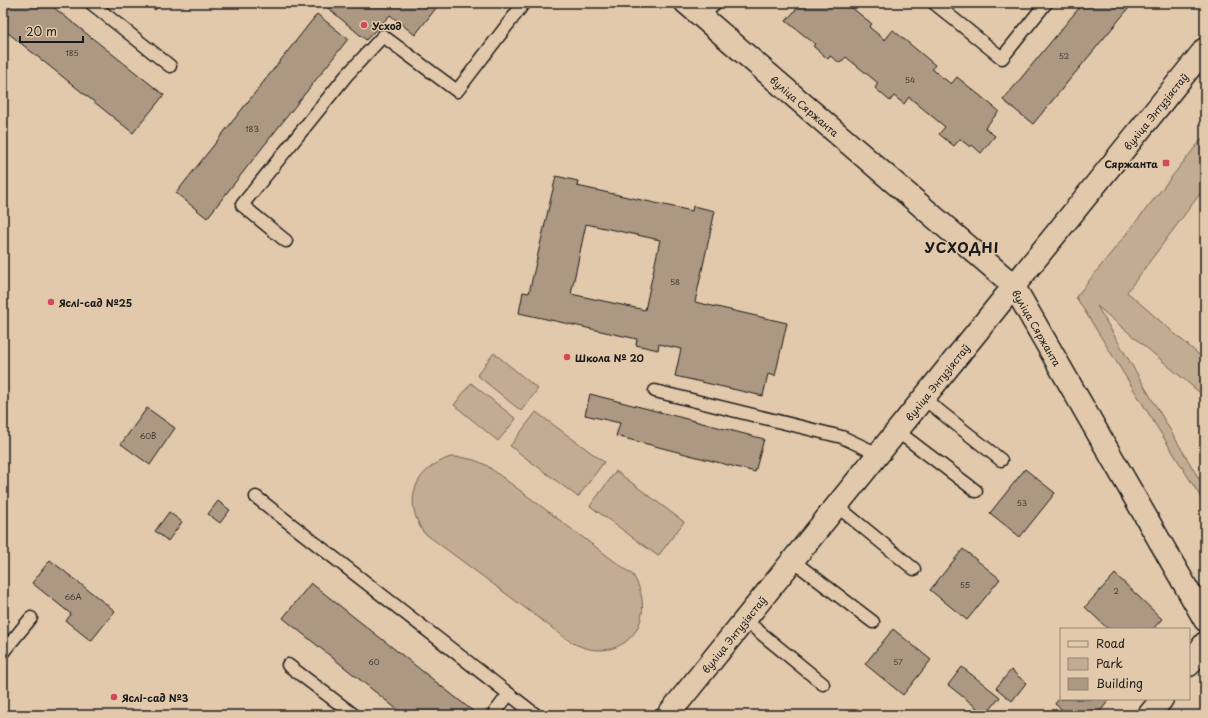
<svg xmlns="http://www.w3.org/2000/svg" width="1208" height="718" viewBox="0 0 1208 718" font-family="'Playpen Sans',sans-serif">
  <rect width="100%" height="100%" fill="#e3c9ab"/>
  <filter id="ink" filterUnits="userSpaceOnUse"><feTurbulence type="fractalNoise" baseFrequency=".025" numOctaves="2"/><feDisplacementMap in="SourceGraphic" scale="8" xChannelSelector="R" yChannelSelector="G"/><feConvolveMatrix kernelMatrix="1 2 1 2 8 2 1 2 1" color-interpolation-filters="sRGB"/></filter>
  <g filter="url(#ink)">
    <path fill="#c2ad93" stroke="#6f6458" d="M1205 135V187L1127 292 1205 360V397L1097 306 1205 489V504L1076 297Z
      M494 353 538 389 521 411 477 375Z
      M471 383 516 419 498 441 454 405Z
      M536 412 604 462 578 497 510 446Z
      M451 457C464 457 474 459 486 465L633 575C662 623 620 669 571 642L423 532C403 500 414 469 451 457Z
      M616 471 684 522 658 556 590 506Z"/>
    <path fill="#ac9883" stroke="#1c1c1c" fill-rule="evenodd" d="M3 3H48L164 95 133 133 3 29Z
      M146 3H160L155 10Z
      M322 3H440L415 35 390 15 366 40Z
      M798 3H846L872 24 869 27 885 40 893 30 935 65 932 69 951 84 957 77 999 111 985 128 995 136 981 153 972 145 970 147 960 139 954 146 939 134 945 127 909 97 904 104 894 96 890 101 875 88 878 83 846 57 840 63 830 56 828 59 813 46 815 44 786 21 800 5Z
      M1083 3H1133L1033 124 1003 100Z
      M317 14 348 39 207 218 176 193Z
      M556 176 578 181 577 186 692 211 693 206 715 211 695 302 787 323 775 376 768 374 763 396 675 376 681 349 659 344 658 350 636 345 637 339 519 313 523 292 529 293ZM586 224 660 240 645 310 571 294Z
      M590 394 764 439 755 472 616 436 620 423 585 415Z
      M147 408 175 428 150 465 121 444Z
      M1025 469 1055 493 1020 537 990 513Z
      M218 501 230 510 220 523 208 514Z
      M169 512 182 522 168 541 155 531Z
      M963 549 1000 579 967 620 930 590Z
      M50 560 115 611 91 641 66 621 71 614 32 583Z
      M1115 574 1162 619 1153 629H1108L1085 607Z
      M311 583 474 712 472 715H404L283 618Z
      M893 629 931 660 903 695 865 664Z
      M962 667 1000 697 986 715 948 685Z
      M1011 670 1026 683 1012 701 996 688Z
      M1061 696V699H1110L1097 715H1069L1055 704Z"/>
    <g fill="none" stroke-linecap="round" stroke-linejoin="round">
      <g stroke="#1c1c1c" stroke-width="15">
        <path id="service" d="M91 3 170 66
          M934 3 1002 58 1046 3
          M703 17 715 3
          M286 241 242 205 346 76 383 36 457 91 524 3
          M655 391 842 437 878 454
          M923 398 1001 460
          M897 431 976 491
          M256 497 536 715
          M837 506 914 569
          M793 561 873 622
          M746 621 823 684
          M3 652 31 618
          M288 665 354 715
          M493 715 509 694"/>
      </g>
      <g stroke="#1c1c1c" stroke-width="25">
        <g id="minor">
          <path id="s1" d="M1013 285 1205 620"/>
          <path d="M1189 665 1205 643"/>
          <path d="M1149 715 1162 699"/>
        </g>
      </g>
      <g stroke="#1c1c1c" stroke-width="25">
        <g id="tertiary">
          <path id="s2" d="M686 3 1013 285"/>
        </g>
      </g>
      <g stroke="#1c1c1c" stroke-width="25">
        <g id="secondary">
          <path id="s3" d="M668 715 1205 49"/>
        </g>
      </g>
      <use href="#service" stroke="#e3c9ab" stroke-width="12"/>
      <use href="#minor" stroke="#e3c9ab" stroke-width="22"/>
      <use href="#tertiary" stroke="#e3c9ab" stroke-width="22"/>
      <use href="#secondary" stroke="#e3c9ab" stroke-width="22"/>
    </g>
  </g>
  <g fill="#d1495b" stroke="#e3c9ab" stroke-width="1.5">
    <circle cx="364" cy="25" r="4"/>
    <rect x="1162" y="159" width="8" height="8" rx="2"/>
    <circle cx="51" cy="302" r="4"/>
    <circle cx="567" cy="357" r="4"/>
    <circle cx="114" cy="697" r="4"/>
  </g>
  <g text-anchor="middle" dominant-baseline="central" stroke-width="3" stroke-linejoin="round" paint-order="stroke">
    <g font-size="8" fill="#403b36">
      <text x="72" y="53">185</text>
      <text x="1064" y="56">52</text>
      <text x="910" y="80">54</text>
      <text x="252" y="129">183</text>
      <text x="675" y="282">58</text>
      <text x="148" y="436">60В</text>
      <text x="1022" y="503">53</text>
      <text x="965" y="585">55</text>
      <text x="1116" y="591">2</text>
      <text x="73" y="597">66А</text>
      <text x="374" y="662">60</text>
      <text x="898" y="662">57</text>
    </g>
    <g font-size="10" font-weight="bold" fill="#1c1c1c" stroke="#e3c9ab" text-anchor="start">
      <text x="372" y="25">Усход</text>
      <text x="1158" y="163" text-anchor="end">Сяржанта</text>
      <text x="59" y="302">Яслі-сад №25</text>
      <text x="575" y="357">Школа № 20</text>
      <text x="122" y="697">Яслі-сад №3</text>
    </g>
    <g font-size="10" fill="#1c1c1c" stroke="#e3c9ab">
      <text stroke="none"><textPath href="#s2" startOffset="157">вуліца Сяржанта</textPath></text>
      <text stroke="none"><textPath href="#s3" startOffset="776">вуліца Энтузіястаў</textPath></text>
      <text stroke="none"><textPath href="#s1" startOffset="49">вуліца Сяржанта</textPath></text>
      <text stroke="none"><textPath href="#s3" startOffset="428">вуліца Энтузіястаў</textPath></text>
      <text stroke="none"><textPath href="#s3" startOffset="104">вуліца Энтузіястаў</textPath></text>
    </g>
    <g font-size="14" font-weight="bold" letter-spacing="1" fill="#1c1c1c" stroke="#e3c9ab">
      <text x="962" y="247">УСХОДНІ</text>
    </g>
  </g>
  <rect width="1208" height="718" fill="none" stroke="#e3c9ab" stroke-width="16"/>
  <rect x="8" y="8" width="1192" height="702" fill="none" stroke="#1c1c1c" stroke-width="1.5" filter="url(#ink)"/>
  <rect x="1060" y="628" width="130" height="72" fill="#e3c9ab" stroke="#938472"/>
  <rect x="1068" y="641" width="20" height="6" fill="#e3c9ab" stroke="#938472"/>
  <text x="1096" y="648" font-size="12" fill="#1c1c1c">Road</text>
  <rect x="1068" y="658" width="20" height="12" fill="#c2ad93" stroke="#938472"/>
  <text x="1096" y="668" font-size="12" fill="#1c1c1c">Park</text>
  <rect x="1068" y="678" width="20" height="12" fill="#ac9883" stroke="#938472"/>
  <text x="1096" y="688" font-size="12" fill="#1c1c1c">Building</text>
  <path d="M20 36v6h63v-6" fill="none" stroke="#1c1c1c" stroke-width="2"/>
  <text x="26" y="36" font-size="12" fill="#1c1c1c" stroke="#e3c9ab" stroke-width="3" paint-order="stroke">20 m</text>
</svg>
